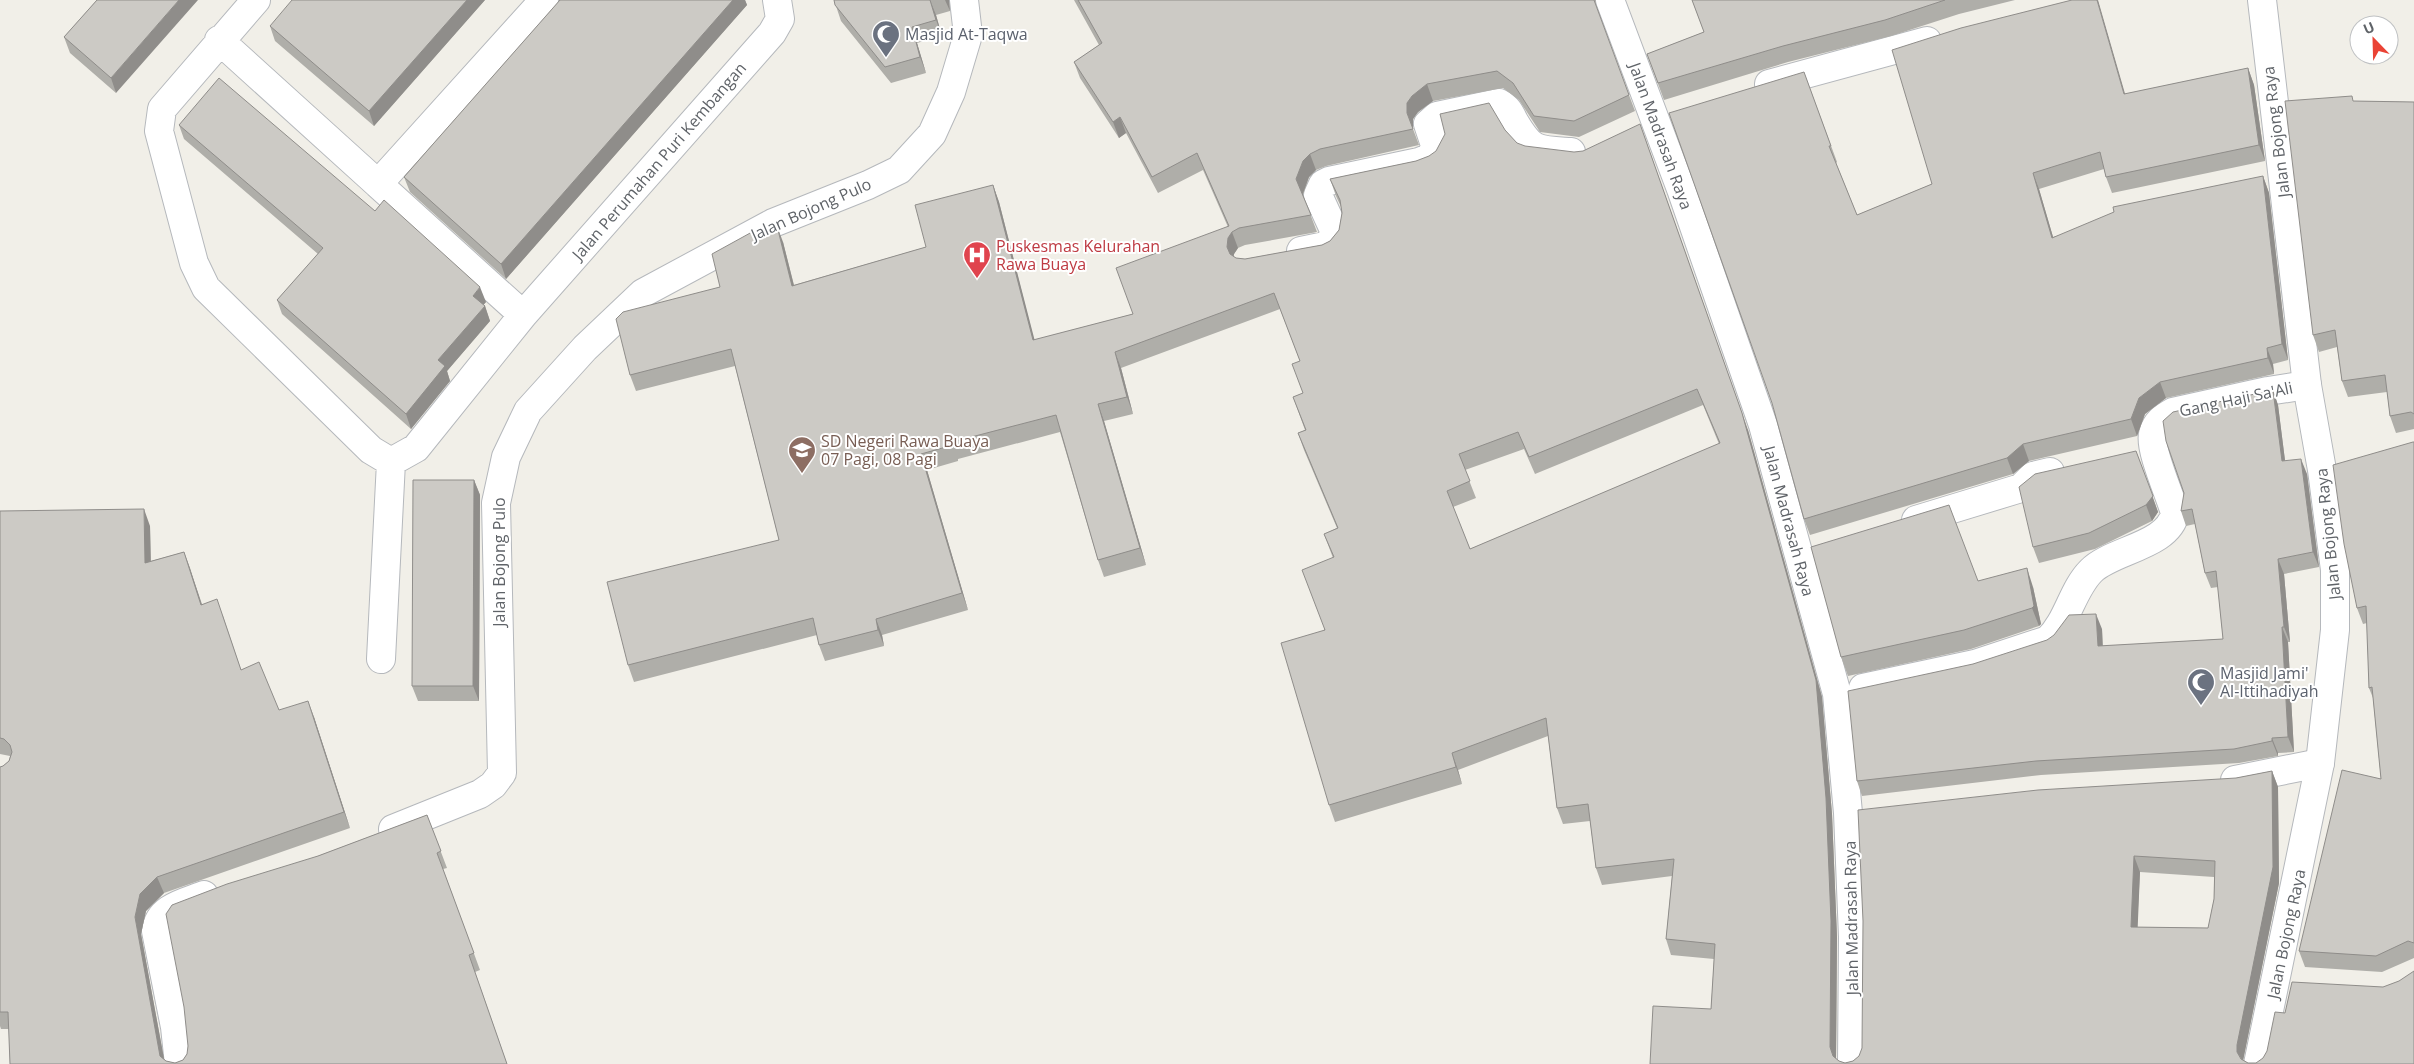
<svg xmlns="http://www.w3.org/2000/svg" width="2414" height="1064" viewBox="0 0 2414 1064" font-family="'Open Sans',sans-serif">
  <rect width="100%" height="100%" fill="#f1efe8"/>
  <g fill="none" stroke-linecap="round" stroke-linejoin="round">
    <g stroke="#b5b8bc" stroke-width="30">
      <path id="minor" d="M256 0 162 109 159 131 194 263 206 288 371 450 391 462 381 659
        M1610 0 1681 189 1763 425 1837 694 1848 813 1853 937 1852 1064
        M219 40 378 184 544 0
        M1769 84 1927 41
        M378 184 523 315
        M1301 251 1325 246 1333 239 1334 230 1318 195 1323 184 1329 181 1419 162 1429 158 1436 148 1428 124 1437 116 1499 103C1507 107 1510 113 1514 121 1532 152 1537 150 1571 152
        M391 462 416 448 523 315 772 33 780 19 777 0
        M1916 520 2021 488 2033 476 2050 472
        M1863 688 1975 664 2048 640C2068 621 2072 590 2091 571 2111 550 2169 546 2175 513 2170 495 2149 449 2153 434 2156 422 2164 417 2173 412L2268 391 2307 385
        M2235 780 2320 763
        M393 829 480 794 493 785 502 773 496 503 506 457 528 411 585 348 643 293 773 223 868 185 899 170 932 134 951 92 968 35 964 0
        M179 1064 175 1027 156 931C159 907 184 903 204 895"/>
    </g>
    <g stroke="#b5b8bc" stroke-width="30">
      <path id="tertiary" d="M2258 1064 2320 763 2335 630V570L2322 470 2307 385 2262 0"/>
    </g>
    <use href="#minor" stroke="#fff" stroke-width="28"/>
    <use href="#tertiary" stroke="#fff" stroke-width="28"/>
  </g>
  <path fill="#afaea9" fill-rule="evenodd" d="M97 0 116 93 70 53 64 37Z
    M485 0 374 126 275 41 270 26Z
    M560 0H745L747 5 506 279 410 192 404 177Z
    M834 0H949L950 11 936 15 942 36 917 43 926 73 891 83 841 21Z
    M1074 0H1596L1595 5 1635 111 1579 137 1540 132 1519 100 1503 88 1433 101 1418 112 1413 119V129L1419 145 1326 166 1316 170 1309 177 1303 195 1317 232 1245 245 1238 248 1234 254 1233 256 1236 258 1245 259 1322 245 1330 241 1339 230 1342 213 1341 207 1336 196 1330 179 1416 161 1505 130 1748 430 1822 697 1832 814 1837 937 1836 1059 1839 1061 1845 1063 1853 1061 2236 778 2272 771 2278 787 2279 883 2243 1060 2248 1063 2414 1064H1650L1711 1009 1714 959 1671 955 1666 939 1672 876 1602 885 1596 868 1590 821 1563 824 1557 808 1548 736 1458 770 1462 784 1335 822 1329 805 1324 630 1333 558 1324 534 1337 528 1304 450 1298 433 1305 430 1293 397 1303 393 1300 361 1280 309 1121 368 1133 414 1104 421 1146 565 1104 577 1098 560 1060 432 958 459V461L927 470 968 610 882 635 884 646 825 661 819 645 817 635 634 682 628 665 779 540 735 366 636 391 630 375 720 287 783 242 794 285 926 247 993 185 999 202 1034 340 1133 314 1228 227 1203 170 1158 193 1126 133 1119 138 1080 78 1074 62 1099 45ZM1703 405 1719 444 1470 549 1453 507 1476 498 1465 470 1524 449 1535 474ZM2140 872 2214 877V899L2208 928 2137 927Z
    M1692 0H2015L1959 14 1891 36 1788 62 1664 100 1647 54 1704 32Z
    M2248 68 2254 85 2265 161 2112 193 2106 177 2104 169 2039 189 2053 237 2263 176 2269 193 2288 360 2273 364 2274 374 2166 398 2145 414 2137 436 2029 461 2013 474 1810 535 1804 519V72L1837 162 1836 163 1857 215 1932 184 2125 94Z
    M2354 101 2414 102V429L2396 433 2390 416 2387 392 2348 397 2342 381 2337 347 2319 352 2313 335Z
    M179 125 375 211 486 302 483 305 485 306 490 321 447 371 450 381 411 429 282 314 277 300 318 254 184 139Z
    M2273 390 2278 405 2285 461 2307 474 2319 567 2284 574 2290 642H2288L2294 752 2278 753V756L2239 763 2041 775 1862 796 1857 781 1973 664 2102 629 2103 646 2223 639 2218 587 2211 588 2205 573 2195 524 2186 526 2181 511Z
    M2413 442H2414V958L2382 972 2305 967 2299 951 2381 779 2373 698 2369 688 2367 623 2363 624 2357 608Z
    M2136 451 2158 512 2152 521 2095 549 2039 563 2033 547Z
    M474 480 480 495 479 701H418L412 686Z
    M0 511 150 526 151 561 184 552 202 604 223 616 241 670 279 710 314 717 350 828 164 893 146 911 141 934 164 1059 166 1061 175 1063 183 1060 187 1054 318 856 427 815 447 868 443 869 480 970 475 972 507 1064H10L9 1029H1L0 1026V767L3 766 9 761 10 756 0 754Z
    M1978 581 2033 587 2041 624 2039 626 1971 649 1848 676 1841 657Z"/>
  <path fill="#8f8d8a" d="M179 0H198L116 93 111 78Z
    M467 0H485L374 126 369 111Z
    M733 0H745L747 5 506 279 501 264Z
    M930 0 936 15 942 36 936 20Z
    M945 0H949L950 11Z
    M2097 0H2098L2130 111 2124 94Z
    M912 27 917 43 926 73 920 57Z
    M2248 68 2254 85 2265 161 2259 145Z
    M1427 84 1433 101 1418 112 1413 119V129L1419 145 1407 113V103L1412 96Z
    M1120 117 1126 133 1119 138 1113 122Z
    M1640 124 1748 430 1822 697 1832 814 1837 937 1836 1064 1830 1047 1826 798Z
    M1310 154 1316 170 1309 177 1302 196 1296 179 1303 161Z
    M2033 173 2039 189 2058 254 2052 238Z
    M2263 176 2269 193 2288 360 2282 344Z
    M993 185 999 202 1039 357 1033 340Z
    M777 226 783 242 798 302 792 286Z
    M1232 232 1238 248 1234 254 1233 263 1227 247 1228 238Z
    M480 287 486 302 478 311 473 296Z
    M485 306 490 321 447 371 450 381 411 429 406 414 438 360Z
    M2267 348 2273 364 2274 374 2268 358Z
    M1115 352 1121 368 1133 414 1127 397Z
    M2160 382 2166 398 2145 414 2137 436 2131 419 2139 398Z
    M2273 390 2278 405 2287 476 2282 461Z
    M1098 404 1104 421 1146 565 1140 548Z
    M2023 444 2029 461 2013 474 2007 458Z
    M921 454 927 470 968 610 962 593Z
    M2301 459 2307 474 2319 567 2313 552Z
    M2142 467 2158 512 2152 521 2146 505Z
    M474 480 480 495 479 701 473 686Z
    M144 509 150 526 151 580 145 563Z
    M184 552 190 568 207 621 201 605Z
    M2278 559 2284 574 2290 642 2284 627Z
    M2027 568 2033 587 2041 624 2039 626 2032 608Z
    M2096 614 2102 629 2103 661 2098 646Z
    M876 619 882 635 884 646 878 630Z
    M2282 627 2288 642 2294 752 2288 737Z
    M308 701 314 717 350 828 344 812Z
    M2272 738 2278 753V756L2272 741Z
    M1452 753 1458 770 1462 784 1456 767Z
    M2272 771 2278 787 2279 883 2243 1061 2237 1052V1045Z
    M2134 856 2140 872 2137 943 2131 927Z
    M157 877 164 893 146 911 141 934 165 1064 160 1056 135 917 140 894Z"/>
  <path fill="#cccac5" stroke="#8f8d8a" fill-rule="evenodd" d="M97 0H179L111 78 64 37Z
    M292 0H467L369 111 270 26Z
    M560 0H733L501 264 404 177Z
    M834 0H930L936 20 912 27 920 57 885 67 835 5Z
    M1078 0H1594L1629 95 1574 121 1534 116 1513 83 1497 71 1427 84 1412 96 1407 103V113L1413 129 1320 149 1310 154 1303 161 1296 179 1311 215 1239 228 1232 232 1228 238 1227 247 1230 254 1236 258 1245 259 1322 245 1330 241 1339 230 1342 213 1340 200 1330 179 1416 161 1429 156 1436 151 1445 134 1440 114 1489 103 1505 130 1517 143 1525 146 1574 152 1583 151 1640 124 1742 413 1816 680 1826 798 1831 921 1830 1047 1833 1056 1839 1061 1845 1063 1853 1061 1859 1056 1862 1048 1863 921 1858 810 2038 790 2236 778 2272 771 2273 867 2237 1045V1052L2241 1059 2248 1063H2256L2263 1058 2267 1051 2275 1012 2285 1013 2292 982 2383 987 2399 981 2414 971V1064H1650L1653 1006 1711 1009 1715 944 1666 939 1674 859 1596 868 1588 804 1557 808 1546 718 1452 753 1456 767 1329 805 1281 643 1325 630 1302 570 1334 557 1324 534 1338 528 1298 433 1306 430 1293 397 1303 393 1292 364 1300 361 1274 293 1115 352 1127 397 1098 404 1140 548 1098 560 1056 415 952 442 953 445 921 454 962 593 876 619 878 630 819 645 813 618 628 665 607 582 779 540 731 349 630 375 616 319 623 312 720 287 712 254 752 232 777 226 792 286 926 247 915 205 993 185 1033 340 1133 314 1116 268 1229 226 1197 153 1152 177 1120 117 1113 122 1074 62 1102 43ZM1697 389 1720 443 1470 549 1447 491 1470 481 1459 454 1518 432 1529 457ZM2134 856 2215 861 2214 899 2208 928 2131 927Z
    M1692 0H1945L1885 20 1783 46 1658 83 1647 54 1704 32Z
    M2072 0H2097L2124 94 2248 68 2259 145 2106 177 2100 152 2033 173 2052 238 2114 212 2113 207 2263 176 2282 344 2267 348 2268 358 2160 382 2139 398 2131 419 2023 444 2007 458 1804 519 1772 403 1669 113 1804 72 1831 146H1829L1857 215 1932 184 1892 50 1961 28Z
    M219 78 375 211 384 200 480 287 473 296 485 306 438 360 445 366 406 414 277 300 323 248 179 125Z
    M2352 96 2353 101 2414 102V414L2411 412 2390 416 2385 375 2342 381 2335 330 2313 335 2285 101Z
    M2273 390 2282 461 2301 459 2313 552 2278 559 2284 627H2282L2288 737 2272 738V741L2234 749 2036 761 1857 781 1848 691 1973 664 2047 640 2054 635 2069 615 2096 614 2098 646 2223 639 2216 571 2205 573 2192 509 2181 511 2184 493 2166 441 2163 421 2173 412Z
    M2413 442H2414V943L2408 941 2376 956 2299 951 2342 770 2381 779 2372 687 2369 688 2366 606 2357 608 2344 544 2333 465Z
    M2136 451 2153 496 2146 505 2089 533 2033 547 2019 487 2035 474Z
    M413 480H474L473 686H412Z
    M1949 505 1978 581 2027 568 2034 606 2032 608 1964 630 1841 657 1811 547Z
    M144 509 145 563 184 552 201 605 217 599 241 670 259 662 279 710 308 701 344 812 157 877 140 894 135 917 160 1056 166 1061 175 1063 183 1060 187 1054 188 1046 184 1007 166 914 172 905 227 884 318 856 427 815 441 851 437 853 474 953 469 955 507 1064H10L8 1012H0V767L3 766 9 761 12 752 10 745 4 739 0 738V511Z"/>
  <defs>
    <g id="mosque-pin" transform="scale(1.4375)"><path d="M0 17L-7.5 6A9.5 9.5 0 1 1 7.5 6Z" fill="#6b7280" stroke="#fff"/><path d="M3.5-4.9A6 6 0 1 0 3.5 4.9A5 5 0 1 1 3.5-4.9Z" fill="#fff"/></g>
    <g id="hospital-pin" transform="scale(1.4375)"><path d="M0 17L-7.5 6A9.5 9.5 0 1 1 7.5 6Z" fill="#e0444e" stroke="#fff"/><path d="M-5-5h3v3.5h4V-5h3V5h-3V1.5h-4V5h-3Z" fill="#fff"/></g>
    <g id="school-pin" transform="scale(1.4375)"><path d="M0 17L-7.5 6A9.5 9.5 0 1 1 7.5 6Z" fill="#8d6e63" stroke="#fff"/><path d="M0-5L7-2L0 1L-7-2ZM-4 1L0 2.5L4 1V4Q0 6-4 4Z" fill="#fff"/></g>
  </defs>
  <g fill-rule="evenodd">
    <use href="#mosque-pin" x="886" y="34"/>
    <use href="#hospital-pin" x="977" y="255"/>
    <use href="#school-pin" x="802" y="450"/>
    <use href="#mosque-pin" x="2201" y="682"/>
  </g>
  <g text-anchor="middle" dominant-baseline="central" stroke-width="4" stroke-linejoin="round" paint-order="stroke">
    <g font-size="16" fill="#5b616d" stroke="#fff" text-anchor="start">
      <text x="905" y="34">Masjid At-Taqwa</text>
      <text x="2220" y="673">Masjid Jami'<tspan x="2220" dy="18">Al-Ittihadiyah</tspan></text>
    </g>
    <g font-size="16" fill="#5f6368" stroke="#fff">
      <text transform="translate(2276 132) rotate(-97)">Jalan Bojong Raya</text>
      <text transform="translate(1661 136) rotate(70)">Jalan Madrasah Raya</text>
      <text transform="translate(659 161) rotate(-49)">Jalan Perumahan Puri Kembangan</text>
      <text transform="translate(811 209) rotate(-24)">Jalan Bojong Pulo</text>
      <text transform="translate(2236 399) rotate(-12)">Gang Haji Sa'Ali</text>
      <text transform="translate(1789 521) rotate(75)">Jalan Madrasah Raya</text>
      <text transform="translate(2328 534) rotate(-96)">Jalan Bojong Raya</text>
      <text transform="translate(499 562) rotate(-90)">Jalan Bojong Pulo</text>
      <text transform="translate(1851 918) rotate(-91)">Jalan Madrasah Raya</text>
      <text transform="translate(2286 934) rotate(-78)">Jalan Bojong Raya</text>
    </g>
    <g font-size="16" fill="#be3a42" stroke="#fff" text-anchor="start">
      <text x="996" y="246">Puskesmas Kelurahan<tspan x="996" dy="18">Rawa Buaya</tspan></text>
    </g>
    <g font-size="16" fill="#785e54" stroke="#fff" text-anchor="start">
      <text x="821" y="441">SD Negeri Rawa Buaya<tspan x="821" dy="18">07 Pagi, 08 Pagi</tspan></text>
    </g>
  </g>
  <g transform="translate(2374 40) rotate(337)"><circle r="24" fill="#ffffff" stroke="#bfc1c3"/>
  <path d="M0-4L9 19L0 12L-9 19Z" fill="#ea4335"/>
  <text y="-8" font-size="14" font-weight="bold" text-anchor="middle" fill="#5f6368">U</text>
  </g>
</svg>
